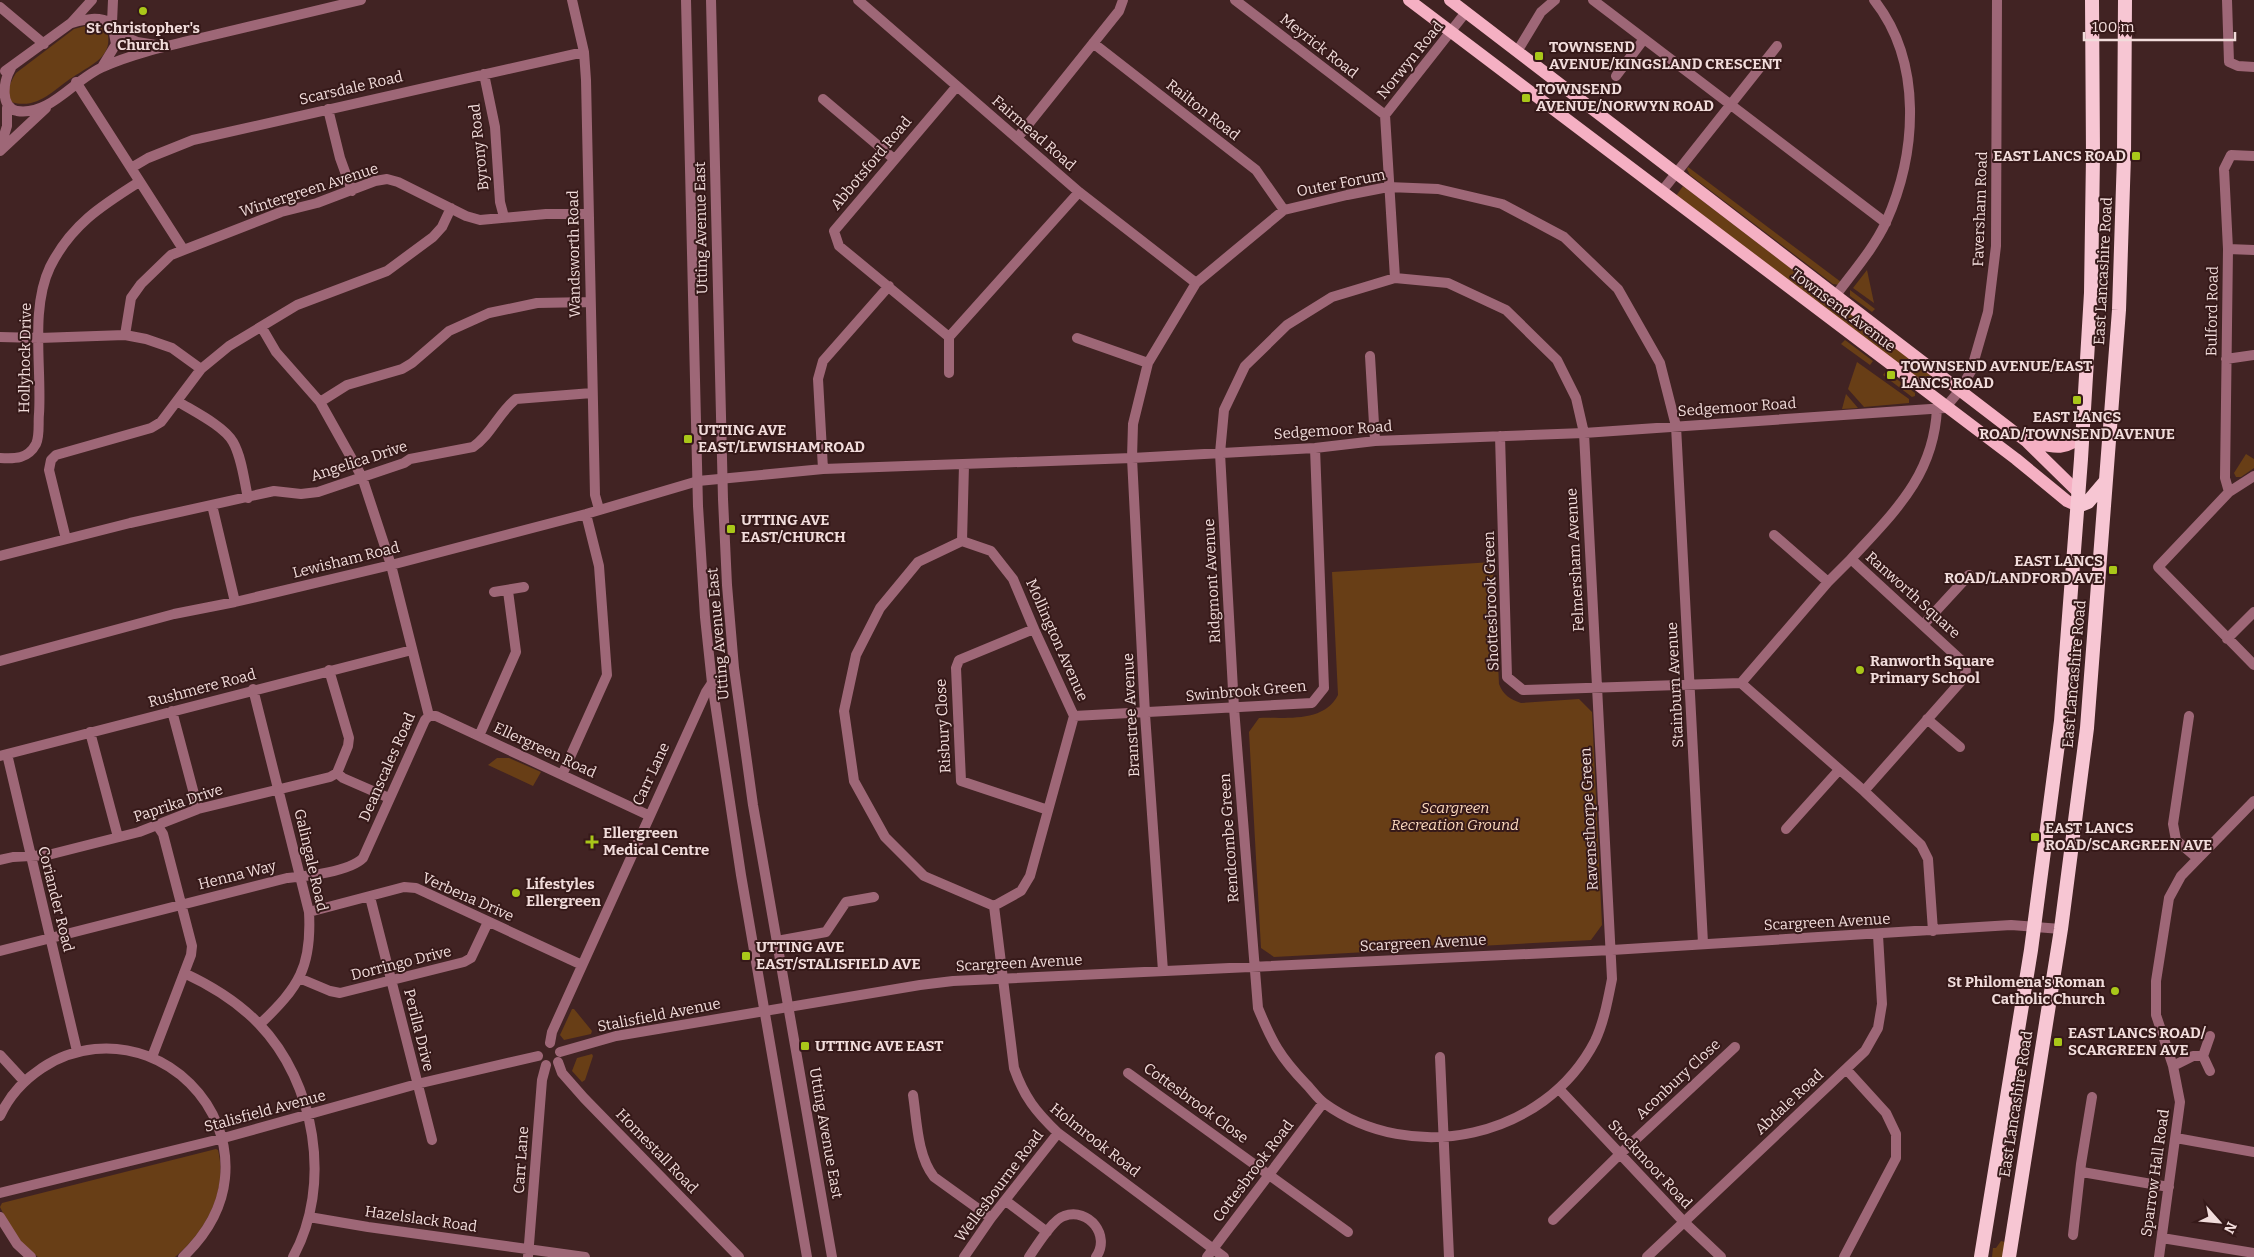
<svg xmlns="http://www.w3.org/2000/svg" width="2254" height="1257" viewBox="0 0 2254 1257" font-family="Bitter,serif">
  <rect width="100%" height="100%" fill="#412323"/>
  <path fill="#683e16" d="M89 25 106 28C116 56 92 64 73 77 53 90 38 110 11 102 5 93 11 81 16 73L74 29Z
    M1688 167 1841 282 1839 285 1833 284 1690 175 1687 169Z
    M1683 186 1936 379 1929 388 1676 196Z
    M1867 270 1874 303 1853 288Z
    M1850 290 1875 309 1872 312 1850 296Z
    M1845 340 1873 361 1870 365 1841 344Z
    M1857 362 1909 399V403L1864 407 1848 389Z
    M1886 371 1915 393V396L1912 397 1883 375Z
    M1846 394 1858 408 1842 409Z
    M2246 454 2254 459V468L2241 477H2236L2234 473Z
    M1493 562 1499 684C1503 695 1510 699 1521 703L1579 699 1592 712 1602 925 1591 940 1274 957 1261 948 1249 732 1259 718C1286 717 1324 723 1338 695L1332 572Z
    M497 758H509L541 772 533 786 488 765Z
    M572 1009H574L592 1031 591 1034 564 1040 560 1035Z
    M592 1054 593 1056 585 1080 582 1082 572 1071 577 1058Z
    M216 1149 218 1150C228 1191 206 1231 175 1257H38C21 1245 9 1226 0 1207L2 1203Z
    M2001 1241 2005 1242 2003 1257H1992L1993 1248H1996Z"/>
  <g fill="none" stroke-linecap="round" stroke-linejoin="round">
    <path stroke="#9e6777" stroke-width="10" d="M572 0 584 52 586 80 595 495 599 509
      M858 0 1079 192 1196 283
      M1235 0 1385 115
      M1593 0 1886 223
      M2227 0 2229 62 2238 66 2254 67
      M0 7 44 44
      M72 23C86 19 98 16 112 23
      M115 33 137 42 162 46
      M1093 43 1256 170 1284 210
      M1518 50 1541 12 1555 0
      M102 67 116 44 112 23 113 0
      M11 68C3 82 0 107 17 111 51 116 74 79 103 67 134 53 172 45 205 37 257 25 309 12 361 0
      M5 71 71 23 92 0
      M484 74 495 127 500 202 504 217
      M1616 76 1644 39
      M76 82 183 249
      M823 99 894 159
      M328 109 340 158 352 191
      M1018 137 1119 11 1123 0
      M0 148 7 126V108
      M0 151 46 108
      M131 168 148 158 193 140 584 52
      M1662 191 1777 46
      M2228 249 2254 250
      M1395 278 1448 283 1506 310 1557 360 1576 398 1584 433 1612 979C1608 999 1604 1022 1595 1041 1545 1138 1412 1167 1324 1103 1317 1098 1312 1090 1306 1084 1280 1057 1272 1042 1258 1008L1234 708 1220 453 1224 410 1245 366 1287 325 1332 297Z
      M1395 278 1385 115 1466 12
      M1836 295C1853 272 1874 248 1886 222 1917 153 1923 62 1874 0
      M125 335 131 298 141 284 171 255 281 212 317 203 375 181 387 179 398 182 466 216 480 220 546 214H589
      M0 337 39 338 125 335 146 339 172 348 201 369
      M949 337 1079 192
      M1077 338 1148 363
      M1370 356 1375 441
      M2226 359 2254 355
      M949 373V337L839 246 834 231 957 86
      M177 401C193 411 224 426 233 442 242 458 244 480 248 498
      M320 402 347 385 402 369 412 363 449 331 489 313 537 303 590 302
      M1500 436 1507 677 1523 690 1741 683
      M0 458C15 459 28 459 36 444 40 436 38 423 39 414 42 368 30 309 50 267 71 225 101 206 139 182
      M964 465 962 541 991 551 1013 579 1034 629 1074 716 1030 876 1021 891 994 906
      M823 469 818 379 823 361 889 286
      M2254 476 2229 492 2158 567 2254 665
      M2229 492 2225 478 2228 249 2224 169 2231 155 2254 156
      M212 505 235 602
      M1774 535 1828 582
      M66 539 49 470 51 460 56 455 151 428 161 422 201 369 229 346 297 305 387 271 433 237 442 227 451 208
      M962 541 918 562 880 608 856 655 844 711 854 781 885 837 924 876 994 906
      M0 556 130 523 274 491 301 494 318 492 404 463 410 459 473 447C491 435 499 412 516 399L592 393
      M1851 559C1894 512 1934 476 1937 408
      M494 592 524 587
      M1923 625 1969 575
      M1034 629 959 660 956 668 961 781 1048 810
      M2227 639 2254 612
      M0 661 174 614 235 602 391 565 586 514 698 481 823 469 1132 458 1315 448 1375 441 1584 433 1945 408 1960 390 1971 371 1988 312 1996 246 1997 0
      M329 670 349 738 348 746 337 773
      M253 689 309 912C312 967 299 987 260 1024
      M172 711 198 809
      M429 716H436L648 815
      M1074 716 1312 703 1324 688 1315 448
      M2189 716 2173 824 2176 840 2197 858
      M1927 719 1960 747
      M90 732 118 837
      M479 736 516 652 508 591
      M7 754 77 1051
      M0 756 412 650
      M562 775 607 675 599 566 586 514
      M1864 791 1964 678 1966 670 1964 663 1851 559 1828 582 1741 683 1864 791 1921 845 1928 859 1933 931
      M1786 829 1839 770
      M0 860 13 857 48 855 139 832 198 809 330 777 337 773 343 778 389 798
      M370 897 432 1140
      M994 906 1014 1068C1024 1097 1036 1112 1058 1133L1224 1257
      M309 912 404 887 416 888 582 965
      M777 941 826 932 846 902 874 897
      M0 951 287 878C307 876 349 872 363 858L425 720 429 716 391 565 362 477 320 402 276 352 262 328
      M1163 971 1145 714 1132 458 1133 424 1148 363 1196 283 1284 210 1347 195 1388 187 1438 189 1502 204 1564 237 1618 289 1660 363 1676 426 1703 943
      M184 973C212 986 237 1001 259 1024 315 1082 333 1185 293 1257
      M299 978 330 991 340 993 464 962 471 958 488 922
      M2210 1036 2203 1056 2210 1071
      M550 1043 552 1032 706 692 712 683
      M560 1052 616 1036 920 985 953 981 1612 950 2011 925 2061 929
      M0 1055 24 1081
      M152 1057 191 955 192 946 163 834 157 825
      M1440 1057 1449 1257
      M558 1062 562 1073 584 1098 739 1257
      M2173 1066 2193 1056H2203
      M1128 1073 1348 1232
      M1559 1089 1684 1222 1721 1257
      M913 1095C917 1121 917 1155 934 1177L991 1218
      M0 1116C9 1096 24 1080 42 1068 58 1057 76 1051 95 1049 168 1042 232 1105 225 1178 222 1209 205 1236 183 1257
      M2176 1138 2254 1152
      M2082 1172 2169 1187
      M0 1193 220 1139 417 1084 538 1056
      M1006 1201 1047 1232
      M0 1217 17 1244 31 1257
      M309 1217 368 1227 585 1257
      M1553 1220 1620 1154 1735 1047
      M2073 1235 2081 1164 2092 1097
      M2162 1238 2254 1253
      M528 1257 542 1080 546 1065
      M964 1257 991 1218 1058 1133
      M1029 1257C1036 1247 1053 1219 1064 1216 1089 1207 1111 1236 1096 1257
      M1207 1257 1323 1103
      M1647 1257 1865 1051 1878 1028 1882 1004 1878 935
      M1844 1257 1896 1158V1134L1886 1113 1846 1069
      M2159 1257 2180 1102 2173 1066 2156 1015V981L2169 898 2181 876 2254 801"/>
    <path stroke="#9e6777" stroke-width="10" d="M686 0 698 506 705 617 712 683 741 875 807 1257
      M711 0 723 499 727 585 734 668 753 805 832 1257"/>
    <path stroke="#f5b0c3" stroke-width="12" d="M1409 0 2016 459 2067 501 2078 506
      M1450 0 2026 441 2079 493
      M2026 441C2049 446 2065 454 2083 434"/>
    <path stroke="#f7c6d3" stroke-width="14" d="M2078 506 2088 502 2105 482
      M1981 1257 2031 950 2061 721 2081 459 2091 293 2093 155 2092 0
      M2009 1257 2061 929 2087 728 2119 310 2124 155 2125 0"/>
  </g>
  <g fill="#a9c719" stroke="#361919" stroke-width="2">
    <circle cx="143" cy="11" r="5"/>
    <rect x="1534" y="51" width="10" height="10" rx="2.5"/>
    <rect x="1521" y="93" width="10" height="10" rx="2.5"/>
    <rect x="2131" y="151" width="10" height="10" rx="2.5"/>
    <rect x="1886" y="370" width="10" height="10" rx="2.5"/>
    <rect x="2072" y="395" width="10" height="10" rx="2.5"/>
    <rect x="683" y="434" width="10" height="10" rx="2.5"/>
    <rect x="726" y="524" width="10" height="10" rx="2.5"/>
    <rect x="2108" y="565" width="10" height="10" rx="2.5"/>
    <circle cx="1860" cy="670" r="5"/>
    <rect x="2030" y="832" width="10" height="10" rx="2.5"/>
    <path d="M589.5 834.5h5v5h5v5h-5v5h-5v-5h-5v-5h5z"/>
    <circle cx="516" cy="893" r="5"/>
    <rect x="741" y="951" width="10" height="10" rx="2.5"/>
    <circle cx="2115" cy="991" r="5"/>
    <rect x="2053" y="1037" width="10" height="10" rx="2.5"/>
    <rect x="800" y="1041" width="10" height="10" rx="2.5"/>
  </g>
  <g text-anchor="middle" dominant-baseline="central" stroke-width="4" stroke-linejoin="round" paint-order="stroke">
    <g font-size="15" font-weight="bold" fill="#f1dcdb" stroke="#361919" text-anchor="start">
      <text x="143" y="28" text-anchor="middle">St Christopher's<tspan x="143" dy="17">Church</tspan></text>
      <text x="1549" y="47">TOWNSEND<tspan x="1549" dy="17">AVENUE/KINGSLAND CRESCENT</tspan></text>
      <text x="1536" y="89">TOWNSEND<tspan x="1536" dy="17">AVENUE/NORWYN ROAD</tspan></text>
      <text x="2126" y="156" text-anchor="end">EAST LANCS ROAD</text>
      <text x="1901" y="366">TOWNSEND AVENUE/EAST<tspan x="1901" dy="17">LANCS ROAD</tspan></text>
      <text x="2077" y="417" text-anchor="middle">EAST LANCS<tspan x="2077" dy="17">ROAD/TOWNSEND AVENUE</tspan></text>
      <text x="698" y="430">UTTING AVE<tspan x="698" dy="17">EAST/LEWISHAM ROAD</tspan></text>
      <text x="741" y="520">UTTING AVE<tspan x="741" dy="17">EAST/CHURCH</tspan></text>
      <text x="2103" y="561" text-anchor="end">EAST LANCS<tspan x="2103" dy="17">ROAD/LANDFORD AVE</tspan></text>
      <text x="1870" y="661">Ranworth Square<tspan x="1870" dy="17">Primary School</tspan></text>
      <text x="2045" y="828">EAST LANCS<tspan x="2045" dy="17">ROAD/SCARGREEN AVE</tspan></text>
      <text x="603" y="833">Ellergreen<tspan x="603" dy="17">Medical Centre</tspan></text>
      <text x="526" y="884">Lifestyles<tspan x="526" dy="17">Ellergreen</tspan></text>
      <text x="756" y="947">UTTING AVE<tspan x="756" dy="17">EAST/STALISFIELD AVE</tspan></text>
      <text x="2105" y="982" text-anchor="end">St Philomena's Roman<tspan x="2105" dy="17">Catholic Church</tspan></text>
      <text x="2068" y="1033">EAST LANCS ROAD/<tspan x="2068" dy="17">SCARGREEN AVE</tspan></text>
      <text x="815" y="1046">UTTING AVE EAST</text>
    </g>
    <g font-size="15" fill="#f1dcdb" stroke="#361919">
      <text transform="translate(1319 46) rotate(38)">Meyrick Road</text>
      <text transform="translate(1410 60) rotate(-51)">Norwyn Road</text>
      <text transform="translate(351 88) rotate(-13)">Scarsdale Road</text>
      <text transform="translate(1203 110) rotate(38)">Railton Road</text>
      <text transform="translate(1034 133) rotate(41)">Fairmead Road</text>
      <text transform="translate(479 147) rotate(-96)">Byrony Road</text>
      <text transform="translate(871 163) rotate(-50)">Abbotsford Road</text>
      <text transform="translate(1341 183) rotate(-11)">Outer Forum</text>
      <text transform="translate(309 190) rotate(-18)">Wintergreen Avenue</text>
      <text transform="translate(1980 209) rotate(-88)">Faversham Road</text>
      <text transform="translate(701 228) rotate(-91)">Utting Avenue East</text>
      <text transform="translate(574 254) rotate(-91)">Wandsworth Road</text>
      <text transform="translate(2103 271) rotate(-87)">East Lancashire Road</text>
      <text transform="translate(1843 310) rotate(37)">Townsend Avenue</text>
      <text transform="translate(2212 311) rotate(-89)">Bulford Road</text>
      <text transform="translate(25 358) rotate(-89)">Hollyhock Drive</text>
      <text transform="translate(1737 407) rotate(-4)">Sedgemoor Road</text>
      <text transform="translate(1333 430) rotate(-4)">Sedgemoor Road</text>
      <text transform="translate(359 461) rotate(-18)">Angelica Drive</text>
      <text transform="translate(346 560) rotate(-14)">Lewisham Road</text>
      <text transform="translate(1575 560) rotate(-93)">Felmersham Avenue</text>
      <text transform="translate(1212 581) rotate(-93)">Ridgmont Avenue</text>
      <text transform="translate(1913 595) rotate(42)">Ranworth Square</text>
      <text transform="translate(1491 601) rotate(-92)">Shottesbrook Green</text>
      <text transform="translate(718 634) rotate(-95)">Utting Avenue East</text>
      <text transform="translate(1057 640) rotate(66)">Mollington Avenue</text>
      <text transform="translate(2074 674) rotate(-85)">East Lancashire Road</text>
      <text transform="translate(1675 685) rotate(-93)">Stainburn Avenue</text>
      <text transform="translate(202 688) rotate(-15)">Rushmere Road</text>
      <text transform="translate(1246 691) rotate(-5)">Swinbrook Green</text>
      <text transform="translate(1131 715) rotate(-93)">Branstree Avenue</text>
      <text transform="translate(943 726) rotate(-93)">Risbury Close</text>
      <text transform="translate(545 750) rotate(25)">Ellergreen Road</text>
      <text transform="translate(387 767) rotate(-66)">Deanscales Road</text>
      <text transform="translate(651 774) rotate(-65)">Carr Lane</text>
      <text transform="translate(178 803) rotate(-18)">Paprika Drive</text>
      <text transform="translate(1589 819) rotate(-93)">Ravensthorpe Green</text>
      <text transform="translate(1229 838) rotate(-94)">Rendcombe Green</text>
      <text transform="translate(311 860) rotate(77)">Galingale Road</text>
      <text transform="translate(237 875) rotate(-14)">Henna Way</text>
      <text transform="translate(468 897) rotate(24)">Verbena Drive</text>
      <text transform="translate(56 899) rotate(76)">Coriander Road</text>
      <text transform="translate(1827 922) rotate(-3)">Scargreen Avenue</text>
      <text transform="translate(1423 943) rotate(-3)">Scargreen Avenue</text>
      <text transform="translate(401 963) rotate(-14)">Dorringo Drive</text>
      <text transform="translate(1019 963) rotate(-3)">Scargreen Avenue</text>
      <text transform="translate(659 1015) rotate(-11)">Stalisfield Avenue</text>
      <text transform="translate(419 1030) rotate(76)">Perilla Drive</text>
      <text transform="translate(1678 1079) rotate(-43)">Aconbury Close</text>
      <text transform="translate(1789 1102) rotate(-43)">Abdale Road</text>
      <text transform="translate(1196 1103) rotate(36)">Cottesbrook Close</text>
      <text transform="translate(2016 1104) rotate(-81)">East Lancashire Road</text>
      <text transform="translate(265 1111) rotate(-15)">Stalisfield Avenue</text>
      <text transform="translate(826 1133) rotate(80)">Utting Avenue East</text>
      <text transform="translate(1095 1140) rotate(38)">Holmrook Road</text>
      <text transform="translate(657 1151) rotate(46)">Homestall Road</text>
      <text transform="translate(521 1160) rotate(-86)">Carr Lane</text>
      <text transform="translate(1650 1164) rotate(47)">Stockmoor Road</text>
      <text transform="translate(1253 1171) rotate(-53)">Cottesbrook Road</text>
      <text transform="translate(2155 1173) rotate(-82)">Sparrow Hall Road</text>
      <text transform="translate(999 1186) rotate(-53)">Wellesbourne Road</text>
      <text transform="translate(421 1219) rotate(8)">Hazelslack Road</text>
    </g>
    <g font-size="15" font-style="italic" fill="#fddabe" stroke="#361919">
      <text x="1455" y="808">Scargreen<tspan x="1455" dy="17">Recreation Ground</tspan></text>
    </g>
  </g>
  <g transform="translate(2219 1222) rotate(117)" stroke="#361919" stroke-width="4" paint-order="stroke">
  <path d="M0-4L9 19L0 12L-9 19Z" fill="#f1dcdb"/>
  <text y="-8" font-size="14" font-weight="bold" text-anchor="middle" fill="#f1dcdb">N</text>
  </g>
  <path d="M2084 32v8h151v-8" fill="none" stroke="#f1dcdb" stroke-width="2.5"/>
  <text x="2092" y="32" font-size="15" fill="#f1dcdb" stroke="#361919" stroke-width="4" paint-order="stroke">100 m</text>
</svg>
